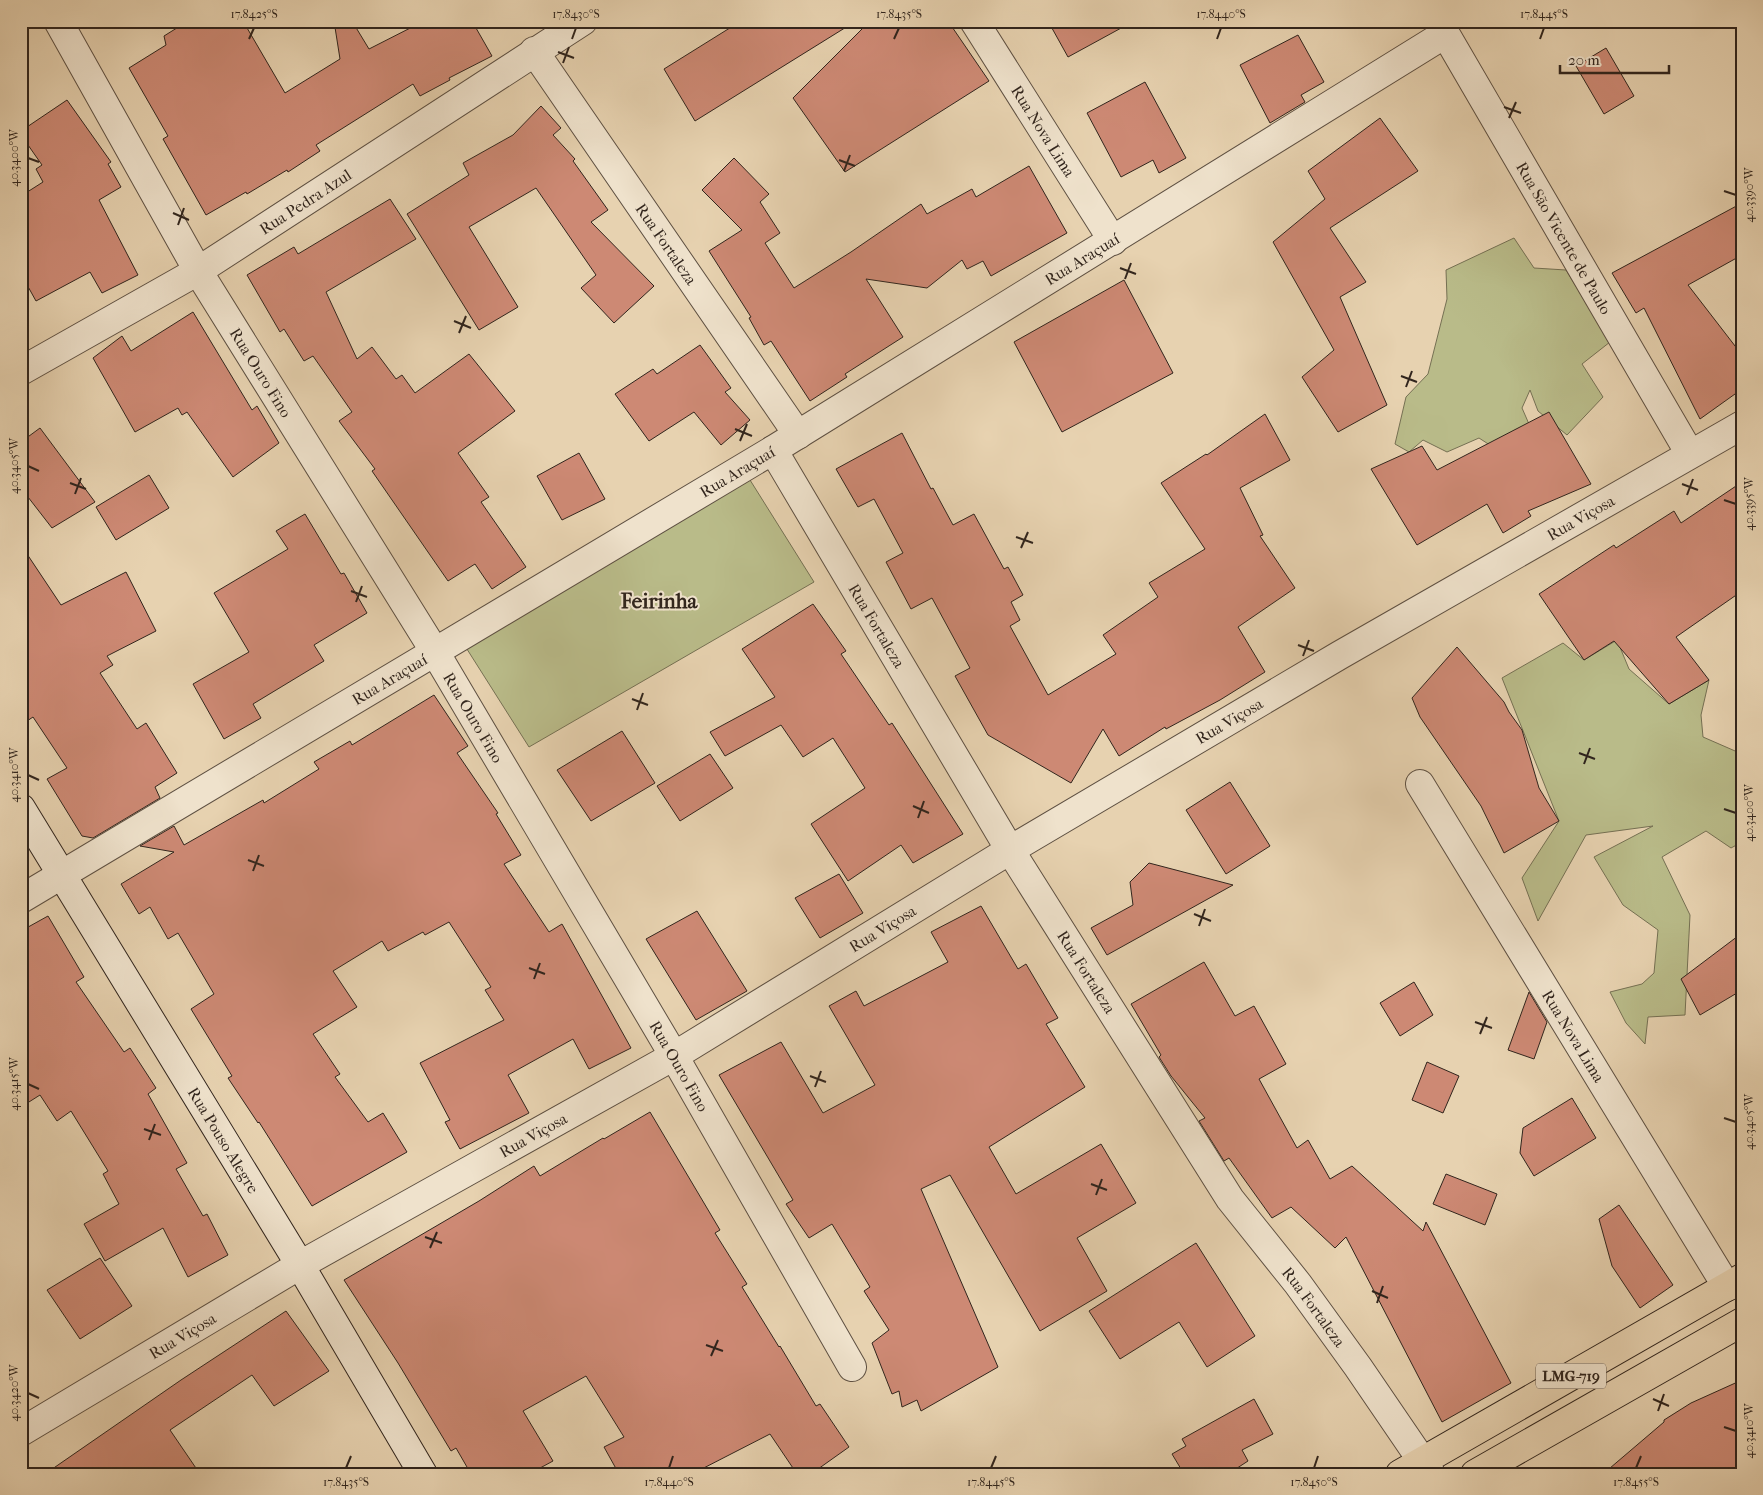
<svg xmlns="http://www.w3.org/2000/svg" width="1763" height="1495" viewBox="0 0 1763 1495" font-family="'IM FELL French Canon',serif">
  <rect width="100%" height="100%" fill="#e7d2b0"/>
  <filter id="stains"><feTurbulence type="fractalNoise" baseFrequency=".004" numOctaves="4"/><feColorMatrix values="0 0 0 0 .2 0 0 0 0 .09 0 0 0 0 .02 0 0 0 .5 -.17"/></filter>
  <radialGradient id="worn" r=".72"><stop offset=".6" stop-color="#630" stop-opacity="0"/><stop offset="1" stop-color="#630" stop-opacity=".3"/></radialGradient>
  <path fill="#b9bb89" stroke="#757053" d="M1514 238 1534 268 1566 270 1610 342 1582 364 1603 397 1567 435 1538 411 1530 390 1522 408 1539 447 1527 469 1479 438 1447 452 1423 440 1409 452 1395 444 1406 397 1428 374 1447 299 1446 270Z
    M750 480 814 582 529 747 465 646Z
    M1617 640 1629 669 1669 704 1709 680 1701 715 1703 737 1742 754V842L1731 848 1706 831 1662 857 1690 915 1685 1015 1648 1017 1645 1044 1626 1023 1610 992 1642 984 1654 973 1658 930 1623 905 1594 857 1653 826 1586 835 1538 921 1522 878 1559 821 1502 678 1563 643 1584 660Z"/>
  <path fill="#cd8974" stroke="#31251d" d="M188 21H243L285 93 340 59 334 21H352L369 49 424 21H472L492 56 449 78 450 80 420 96 413 84 316 145 320 151 288 172 287 170 247 194 246 192 206 215 163 139 168 136 129 68 166 45 164 36Z
    M741 21H856L695 121 664 69Z
    M870 21H948L989 81 845 172 793 98Z
    M1048 21H1134L1068 57Z
    M1298 35 1324 82 1301 95 1305 102 1270 123 1240 65Z
    M1606 48 1634 96 1604 114 1576 66Z
    M1145 82 1186 158 1159 173 1153 160 1121 177 1087 113Z
    M67 100 111 162 108 164 121 187 99 200 138 275 102 293 90 272 36 301 21 274V196L43 182 36 169 42 165 21 135V131Z
    M541 106 561 128 553 135 575 159 573 161 608 210 591 222 654 286 614 323 581 288 596 275 536 188 469 227 518 307 479 330 407 214 469 175 463 163 513 135Z
    M1380 118 1418 171 1330 228 1366 282 1340 297 1387 405 1338 432 1302 377 1334 350 1273 242 1325 199 1308 171Z
    M734 158 769 194 760 202 780 233 765 243 794 288 851 252 921 204 927 214 972 189 976 197 1029 166 1067 233 991 276 983 261 967 269 962 260 927 288 866 279 903 337 845 374 847 377 810 401 771 341 764 345 749 318 751 317 709 251 742 230 702 190Z
    M390 199 416 239 326 292 357 359 372 347 396 379 402 375 415 393 469 354 515 411 458 453 489 497 481 502 526 567 492 589 475 564 448 581 372 471 375 469 339 421 352 412 313 356 304 361 284 329 280 332 247 275 294 247 298 254Z
    M1742 203V255L1688 285 1742 355V389L1700 419 1644 308 1636 313 1612 273Z
    M1124 280 1173 373 1062 432 1014 342Z
    M193 312 252 410 257 406 279 443 233 477 187 412 182 415 178 408 135 432 93 358 122 336 131 351Z
    M700 345 731 388 725 392 750 420 721 445 694 412 649 441 615 394 653 369 657 374Z
    M1549 412 1591 484 1528 511 1531 516 1503 533 1487 504 1417 545 1371 469 1422 446 1437 470Z
    M1265 414 1290 460 1240 488 1263 535 1260 536 1295 588 1238 627 1265 672 1220 700 1166 729 1165 727 1119 756 1103 729 1071 783 988 735 955 676 970 668 932 598 911 609 886 562 903 553 874 499 858 507 836 469 902 433 931 489 933 488 953 525 974 514 1004 569 1008 567 1023 595 1011 602 1020 620 1010 626 1048 695 1116 654 1103 635 1158 597 1149 583 1205 549 1161 483 1206 454 1207 455Z
    M40 428 95 502 52 528 21 488V442Z
    M579 453 605 499 562 520 537 476Z
    M149 475 169 508 116 540 96 507Z
    M1742 482V591L1676 637 1709 680 1669 704 1614 641 1584 660 1539 594 1614 545 1616 548 1674 511 1681 523Z
    M305 514 341 574 344 573 367 613 314 645 324 661 253 704 261 718 224 739 193 684 249 652 214 593 288 549 276 531Z
    M21 545 61 605 126 572 156 631 107 656 113 665 100 673 137 729 146 723 177 773 155 787 160 798 93 838 82 836 47 779 67 768 33 717 21 725Z
    M813 604 846 651 841 654 889 725 892 723 963 834 913 863 901 845 848 881 811 824 865 788 833 738 803 757 781 725 725 756 710 732 775 697 742 649Z
    M1457 647 1504 702 1509 712 1522 730 1539 788 1559 821 1504 853 1481 806 1420 717 1412 698Z
    M434 695 468 746 457 753 498 813 496 814 521 855 504 864 549 932 562 924 631 1048 589 1069 573 1039 508 1075 529 1113 460 1149 445 1122 450 1120 420 1063 504 1020 485 990 491 987 449 922 425 935 423 932 388 951 382 941 333 971 357 1007 313 1034 340 1074 335 1077 368 1122 383 1113 407 1152 312 1206 259 1122 258 1123 228 1078 232 1076 191 1009 214 994 178 933 168 939 150 907 139 914 121 884 174 852 140 846 174 826 184 845 263 800 264 803 319 769 314 762 350 741 352 745Z
    M622 731 655 783 591 821 557 770Z
    M710 754 733 788 680 821 657 786Z
    M1230 782 1270 846 1226 874 1186 810Z
    M1149 863 1233 885 1107 955 1091 928 1133 905 1130 882Z
    M839 874 863 913 820 938 795 898Z
    M981 906 1018 969 1026 964 1058 1018 1046 1024 1085 1087 989 1147 1016 1194 1101 1144 1136 1203 1077 1238 1107 1291 1040 1331 950 1175 921 1189 998 1367 921 1411 917 1400 902 1407 899 1391 892 1394 872 1343 889 1330 864 1291 870 1287 832 1224 809 1238 786 1204 793 1200 719 1075 781 1042 823 1113 875 1085 829 1006 856 991 864 1006 948 962 931 932Z
    M697 911 747 991 696 1020 646 939Z
    M48 916 84 977 76 982 124 1052 130 1048 156 1088 148 1094 187 1163 176 1169 203 1216 207 1214 228 1255 188 1277 163 1228 105 1261 84 1224 119 1204 103 1174 108 1171 71 1111 57 1121 40 1095 21 1107V931Z
    M1742 933V990L1700 1015 1681 979Z
    M1204 962 1235 1016 1254 1006 1286 1064 1259 1079 1297 1148 1308 1140 1330 1179 1352 1166 1423 1231 1426 1222 1511 1383 1442 1422 1346 1237 1335 1248 1291 1207 1272 1218 1229 1158 1224 1161 1199 1121 1205 1118 1171 1076 1159 1057 1161 1055 1131 1004Z
    M1414 982 1433 1015 1400 1036 1380 1003Z
    M1529 992 1547 1022 1534 1059 1508 1050Z
    M1427 1062 1459 1076 1443 1113 1412 1100Z
    M1572 1098 1596 1138 1534 1176 1520 1153 1523 1128Z
    M650 1112 720 1230 715 1233 747 1284 742 1287 779 1347 780 1346 816 1406 820 1404 849 1447 811 1474H797L770 1434 692 1474H619L604 1447 624 1437 586 1376 523 1411 553 1461 529 1474H471L456 1448 451 1451 398 1363 344 1280 479 1201 534 1166 540 1176 603 1138 604 1139Z
    M1446 1174 1497 1194 1485 1225 1433 1204Z
    M1619 1205 1673 1285 1640 1308 1612 1266 1599 1219Z
    M1196 1243 1255 1336 1207 1367 1179 1322 1120 1359 1089 1311Z
    M100 1258 132 1306 80 1339 47 1290Z
    M286 1311 329 1371 274 1406 252 1375 170 1430 200 1474H45L181 1380Z
    M1742 1380V1474H1603L1664 1422V1420L1691 1403Z
    M1254 1399 1273 1434 1242 1450 1248 1461 1228 1474H1184L1172 1454 1186 1446 1182 1439Z"/>
  <g fill="none" stroke-linecap="round" stroke-linejoin="round">
    <g stroke="#5e5042" stroke-width="30">
      <g id="minor">
        <path id="s1" d="M58 21 198 271 435 652 674 1056 852 1367"/>
        <path id="s2" d="M974 21 1113 241"/>
        <path id="s3" d="M1438 21 1690 454"/>
        <path id="s4" d="M534 51 798 435"/>
        <path id="s5" d="M21 371 198 271 583 21"/>
        <path id="s6" d="M773 450 1010 850 1230 1199 1298 1284 1358 1367 1431 1474"/>
        <path id="s7" d="M1420 784 1727 1287"/>
        <path id="s8" d="M21 899 773 450 1445 34"/>
        <path id="s9" d="M21 1432 300 1265 674 1056 1010 850 1340 655 1742 425"/>
      </g>
    </g>
    <g stroke="#31251d" stroke-width="30">
      <g id="secondary">
        <path id="s10" d="M21 808 300 1265 423 1474"/>
      </g>
    </g>
    <g stroke="#31251d" stroke-width="30">
      <path id="primary" d="M1400 1474 1742 1278
        M1475 1474 1742 1322"/>
    </g>
    <use href="#minor" stroke="#efe2cc" stroke-width="28"/>
    <use href="#secondary" stroke="#efe2cc" stroke-width="28"/>
    <use href="#primary" stroke="#e7d2b0" stroke-width="28"/>
  </g>
  <path fill="none" stroke="#31251d" stroke-width="2" d="M249 39 254 28M572 39 576 28M894 39 899 28M1217 39 1221 28M1540 39 1544 28M558 52 574 58M563 63 569 47M1504 107 1521 113M1509 118 1516 102M28 158 39 162M839 160 855 166M844 171 850 155M1724 191 1736 195M173 213 189 220M178 225 184 208M1120 268 1136 274M1125 279 1131 263M454 321 471 328M459 333 466 316M1401 376 1417 382M1406 387 1412 371M735 429 752 436M740 441 747 424M28 466 39 471M70 483 86 489M1682 484 1698 490M75 494 81 478M1687 495 1693 479M1724 500 1736 504M1016 537 1033 543M1021 548 1028 532M351 591 367 597M356 602 362 586M1298 645 1314 651M1303 656 1309 640M632 699 648 705M637 710 643 693M1579 753 1595 759M1584 764 1590 748M28 775 39 780M913 806 929 813M1724 809 1736 813M918 818 924 801M248 860 264 866M253 871 259 855M1194 914 1211 921M1199 926 1205 909M529 968 545 974M534 979 540 963M1475 1022 1492 1028M1480 1034 1487 1017M810 1076 826 1082M28 1084 39 1089M815 1087 821 1071M1724 1118 1736 1122M144 1129 161 1135M149 1140 155 1124M1091 1184 1107 1190M1096 1195 1102 1179M425 1237 442 1243M430 1248 437 1232M1372 1291 1388 1298M1377 1303 1383 1286M706 1345 723 1351M711 1356 718 1340M28 1393 39 1398M1653 1399 1669 1406M1658 1411 1664 1394M1724 1427 1736 1431M346 1468 351 1456M669 1468 673 1456M991 1468 996 1456M1314 1468 1318 1456M1636 1468 1641 1456"/>
  <g text-anchor="middle" dominant-baseline="central" stroke-width="4" stroke-linejoin="round" paint-order="stroke">
    <rect fill="#efe2cc" stroke="#6a5e52" stroke-width="1" x="1536" y="1363.5" width="70" height="25" rx="4"/>
    <g font-size="15" font-weight="bold" fill="#31251d">
      <text x="1571" y="1376">LMG-719</text>
    </g>
    <g font-size="16" fill="#31251d" stroke="#efe2cc">
      <text stroke="none"><textPath href="#s2" startOffset="130">Rua Nova Lima</textPath></text>
      <text stroke="none"><textPath href="#s5" startOffset="331">Rua Pedra Azul</textPath></text>
      <text stroke="none"><textPath href="#s3" startOffset="251">Rua São Vicente de Paulo</textPath></text>
      <text stroke="none"><textPath href="#s4" startOffset="234">Rua Fortaleza</textPath></text>
      <text stroke="none"><textPath href="#s8" startOffset="1239">Rua Araçuaí</textPath></text>
      <text stroke="none"><textPath href="#s1" startOffset="406">Rua Ouro Fino</textPath></text>
      <text stroke="none"><textPath href="#s8" startOffset="834">Rua Araçuaí</textPath></text>
      <text stroke="none"><textPath href="#s9" startOffset="1808">Rua Viçosa</textPath></text>
      <text stroke="none"><textPath href="#s6" startOffset="204">Rua Fortaleza</textPath></text>
      <text stroke="none"><textPath href="#s8" startOffset="429">Rua Araçuaí</textPath></text>
      <text stroke="none"><textPath href="#s1" startOffset="811">Rua Ouro Fino</textPath></text>
      <text stroke="none"><textPath href="#s9" startOffset="1402">Rua Viçosa</textPath></text>
      <text stroke="none"><textPath href="#s9" startOffset="998">Rua Viçosa</textPath></text>
      <text stroke="none"><textPath href="#s6" startOffset="609">Rua Fortaleza</textPath></text>
      <text stroke="none"><textPath href="#s7" startOffset="295">Rua Nova Lima</textPath></text>
      <text stroke="none"><textPath href="#s1" startOffset="1216">Rua Ouro Fino</textPath></text>
      <text stroke="none"><textPath href="#s9" startOffset="592">Rua Viçosa</textPath></text>
      <text stroke="none"><textPath href="#s10" startOffset="389">Rua Pouso Alegre</textPath></text>
      <text stroke="none"><textPath href="#s6" startOffset="1014">Rua Fortaleza</textPath></text>
      <text stroke="none"><textPath href="#s9" startOffset="188">Rua Viçosa</textPath></text>
    </g>
    <g font-size="21" font-weight="bold" fill="#31251d" stroke="#efe2cc">
      <text x="659" y="601">Feirinha</text>
    </g>
  </g>
  <rect width="1763" height="1495" fill="none" stroke="#e7d2b0" stroke-width="55"/>
  <path d="M1560 65v8h109v-8" fill="none" stroke="#31251d" stroke-width="2.5"/>
  <text x="1568" y="65" font-size="15" fill="#31251d" stroke="#efe2cc" stroke-width="4" paint-order="stroke">20 m</text>
  <rect x="28" y="28" width="1708" height="1440" fill="none" stroke="#31251d" stroke-width="2"/>
  <g font-size="12" text-anchor="middle" fill="#31251d">
    <text x="254" y="18">17.8425°S</text>
    <text x="576" y="18">17.8430°S</text>
    <text x="899" y="18">17.8435°S</text>
    <text x="1221" y="18">17.8440°S</text>
    <text x="1544" y="18">17.8445°S</text>
    <text transform="translate(14 158) rotate(-90)" y="4">40.3400°W</text>
    <text transform="translate(1749 195) rotate(-90)" y="4">40.3390°W</text>
    <text transform="translate(14 466) rotate(-90)" y="4">40.3405°W</text>
    <text transform="translate(1749 504) rotate(-90)" y="4">40.3395°W</text>
    <text transform="translate(14 775) rotate(-90)" y="4">40.3410°W</text>
    <text transform="translate(1749 813) rotate(-90)" y="4">40.3400°W</text>
    <text transform="translate(14 1084) rotate(-90)" y="4">40.3415°W</text>
    <text transform="translate(1749 1122) rotate(-90)" y="4">40.3405°W</text>
    <text transform="translate(14 1393) rotate(-90)" y="4">40.3420°W</text>
    <text transform="translate(1749 1431) rotate(-90)" y="4">40.3410°W</text>
    <text x="346" y="1486">17.8435°S</text>
    <text x="669" y="1486">17.8440°S</text>
    <text x="991" y="1486">17.8445°S</text>
    <text x="1314" y="1486">17.8450°S</text>
    <text x="1636" y="1486">17.8455°S</text>
  </g>
  <rect width="100%" height="100%" filter="url(#stains)"/>
  <rect width="100%" height="100%" fill="url(#worn)"/>
</svg>
